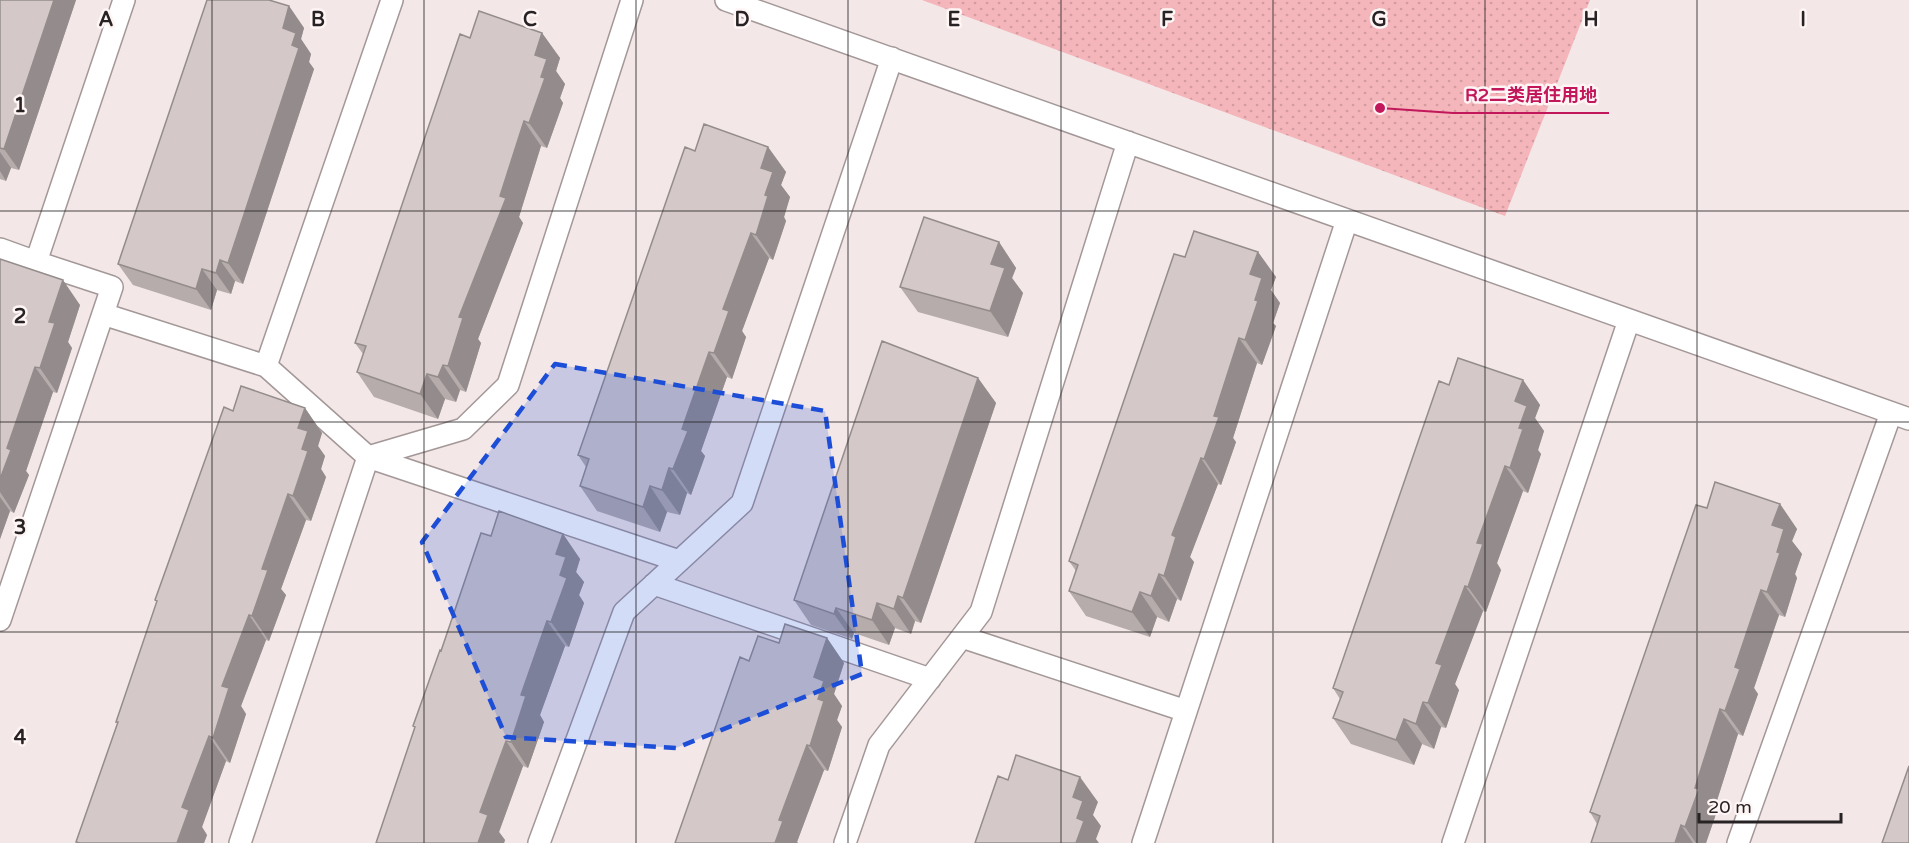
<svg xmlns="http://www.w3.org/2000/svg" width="1909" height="843" viewBox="0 0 1909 843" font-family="'Varela Round','Noto Sans SC',sans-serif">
  <defs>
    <pattern id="grass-dots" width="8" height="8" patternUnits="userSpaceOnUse" patternTransform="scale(1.5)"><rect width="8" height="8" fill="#f5b6bb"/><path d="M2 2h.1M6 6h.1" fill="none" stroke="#d29ca0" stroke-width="1.8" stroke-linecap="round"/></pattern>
  </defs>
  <rect width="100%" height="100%" fill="#f3e7e7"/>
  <path fill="url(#grass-dots)" d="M922 0H1590L1505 216Z"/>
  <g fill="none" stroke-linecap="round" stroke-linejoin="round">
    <g stroke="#a39798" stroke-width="24">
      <path id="service" d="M392 0 266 366 368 457 679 561
        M726 0 1909 419
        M0 249 36 262
        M103 314 266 366
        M654 584 930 679
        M0 620 112 287 36 262 124 0
        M962 637 1186 711
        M240 843 368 457 463 429 508 385 632 0
        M539 843 624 612 742 503 892 58
        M845 843 879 745 981 612 1128 142
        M1143 843 1347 220
        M1453 843 1629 320
        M1738 843 1891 413"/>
    </g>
    <use href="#service" stroke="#fff" stroke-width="21"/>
  </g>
  <path fill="#b6acac" d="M0 0H76L19 170 11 168 6 181 0 179Z
    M289 6 304 28 301 39 311 54 309 62 314 69 243 284 235 281 231 294 217 290 211 310 133 285 118 264Z
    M542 33 560 58 556 71 565 84 560 98 563 103 547 148 541 146 519 217 523 223 478 339 481 343 466 392 460 390 456 402 445 399 438 419 374 397 357 372 363 354 355 343 470 38Z
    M768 147 786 172 781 185 790 197 784 217 786 221 773 260 769 258 742 331 746 337 732 379 727 377 701 451 705 456 691 495 687 493 680 515 667 512 660 532 597 511 580 486 586 467 578 455 695 151Z
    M999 242 1016 268 1012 278 1023 293 1008 337 918 312 900 287Z
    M1258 252 1276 277 1271 290 1280 303 1273 323 1276 326 1262 365 1257 363 1233 438 1236 442 1221 485 1218 484 1190 557 1194 562 1181 601 1177 599 1169 622 1157 617 1150 637 1086 616 1069 591 1076 571 1069 561 1185 257Z
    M0 259 80 305 68 342 72 348 57 393 53 392 26 471 29 475 14 513 10 511 0 539Z
    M978 378 996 403 921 623 915 621 911 634 895 628 889 645 854 633 852 639 811 625 794 600Z
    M1523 380 1540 405 1535 418 1544 431 1538 450 1541 454 1528 493 1523 491 1497 563 1501 570 1486 612 1483 611 1455 684 1459 690 1446 728 1441 727 1434 749 1422 744 1414 765 1351 744 1333 718 1340 699 1333 688 1449 385Z
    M305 408 322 433 318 446 325 456 321 469 326 477 311 521 306 520 281 589 286 595 269 641 266 640 241 706 246 714 230 763 226 761 202 827 207 835 204 843H77L76 842 118 724 116 722 157 602 155 600 233 411Z
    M1780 504 1797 529 1792 541 1802 554 1795 574 1797 578 1785 617 1779 615 1754 688 1758 694 1743 736 1738 734 1714 810 1716 814 1706 843H1591L1597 824 1590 812 1707 508Z
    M563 534 580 559 576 572 584 582 579 595 584 603 569 647 565 646 540 715 544 722 528 768 523 766 499 832 505 840 504 843H376L415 728 413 726 441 651 491 536Z
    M827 638 844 663 834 694 842 706 837 720 842 727 828 771 824 770 797 842 798 843H675L749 661 779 643Z"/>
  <path fill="#948c8c" d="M54 0H76L19 170 4 149Z
    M289 6 304 28 301 39 311 54 309 62 314 69 243 284 228 263 292 45 283 28Z
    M542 33 560 58 556 71 565 84 560 98 563 103 547 148 529 123 541 77 535 55Z
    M524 121 541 146 519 217 523 223 478 339 481 343 466 392 448 366 459 317 500 196Z
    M768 147 786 172 781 185 790 197 784 217 786 221 773 260 756 235 765 195 761 168Z
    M0 152 11 168 6 181 0 171Z
    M751 233 769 258 742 331 746 337 732 379 714 353 723 309Z
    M999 242 1016 268 1012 278 1023 293 1008 337 990 311 991 264Z
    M1258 252 1276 277 1271 290 1280 303 1273 323 1276 326 1262 365 1245 340 1255 300 1250 274Z
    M220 260 235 281 231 294 216 273Z
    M202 269 217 290 211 310 196 289Z
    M63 280 80 305 68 342 72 348 57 393 40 368 49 322Z
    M1239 338 1257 363 1233 438 1236 442 1221 485 1204 459 1214 416Z
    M709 352 727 377 701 451 705 456 691 495 673 469 682 429Z
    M443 365 460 390 456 402 438 377Z
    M35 367 53 392 26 471 29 475 14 513 0 492V479L7 448Z
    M427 374 445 399 438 419 420 394Z
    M978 378 996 403 921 623 903 598Z
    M1523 380 1540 405 1535 418 1544 431 1538 450 1541 454 1528 493 1510 468 1519 428 1515 401Z
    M305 408 322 433 318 446 325 456 321 469 326 477 311 521 293 496 302 449 298 428Z
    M1201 458 1218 484 1190 557 1194 562 1181 601 1164 576 1172 535Z
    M1505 466 1523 491 1497 563 1501 570 1486 612 1468 587 1477 543Z
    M669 468 687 493 680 515 662 490Z
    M650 486 667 512 660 532 643 507Z
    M288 494 306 520 281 589 286 595 269 641 252 616 262 569Z
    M0 497 10 511 0 539Z
    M1780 504 1797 529 1792 541 1802 554 1795 574 1797 578 1785 617 1767 592 1777 552 1772 525Z
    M563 534 580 559 576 572 584 582 579 595 584 603 569 647 551 622 560 575 556 554Z
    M1159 574 1177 599 1169 622 1151 596Z
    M1465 586 1483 611 1455 684 1459 690 1446 728 1428 703 1436 663Z
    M1761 590 1779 615 1754 688 1758 694 1743 736 1725 711 1735 667Z
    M1140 592 1157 617 1150 637 1132 612Z
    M898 596 915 621 911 634 894 609Z
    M877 603 895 628 889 645 872 620Z
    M836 608 854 633 852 639 834 614Z
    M249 615 266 640 241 706 246 714 230 763 213 738 222 686Z
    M547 621 565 646 540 715 544 722 528 768 511 742 521 695Z
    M827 638 844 663 834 694 842 706 837 720 842 727 828 771 810 746 818 699 814 677Z
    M1423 702 1441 727 1434 749 1416 724Z
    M1720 709 1738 734 1714 810 1716 814 1706 843H1696L1685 827 1695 788Z
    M1404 719 1422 744 1414 765 1396 740Z
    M209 736 226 761 202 827 207 835 204 843H177L182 807Z
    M506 741 523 766 499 832 505 840 504 843H478L480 812Z
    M807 745 824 770 797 842 798 843H775L779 820Z
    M1080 777 1098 802 1093 815 1101 826 1096 839 1099 843H1076L1077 818 1073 797Z
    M1681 825 1693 843H1675Z"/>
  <path fill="#d4c8c8" stroke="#948c8c" stroke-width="1.5" d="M0 0H54L4 149 0 148Z
    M207 0H269L289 6 283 28 296 33 292 45 299 48 228 263 220 260 216 273 202 269 196 289 118 264Z
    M479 11 542 33 535 55 547 59 541 77 545 78 529 123 524 121 500 196 506 198 459 317 463 318 448 366 443 365 438 377 427 374 420 394 357 372 366 346 355 343 460 34 470 38Z
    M704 124 768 147 761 168 773 172 765 195 768 196 756 235 751 233 723 309 729 311 714 353 709 352 682 429 688 431 673 469 669 468 662 490 650 486 643 507 580 486 589 459 578 455 685 147 695 151Z
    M924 217 999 242 991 264 1005 268 990 311 900 287Z
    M1194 231 1258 252 1250 274 1262 278 1255 300 1258 301 1245 340 1239 338 1214 416 1219 417 1204 459 1201 458 1172 535 1176 537 1164 576 1159 574 1151 596 1140 592 1132 612 1069 591 1078 565 1069 561 1174 254 1185 257Z
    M0 259 63 280 49 322 55 323 40 368 35 367 7 448 11 450 0 479Z
    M882 341 978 378 903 598 898 596 894 609 877 603 872 620 836 608 834 614 794 600Z
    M1458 358 1523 380 1515 401 1527 406 1519 428 1523 429 1510 468 1505 466 1477 543 1483 544 1468 587 1465 586 1436 663 1442 665 1428 703 1423 702 1416 724 1404 719 1396 740 1333 718 1343 692 1333 688 1439 381 1449 385Z
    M241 386 305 408 298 428 308 431 302 449 308 451 293 496 288 494 262 569 268 570 252 616 249 615 222 686 229 688 213 738 209 736 182 807 189 810 177 843H80L76 842 118 722H116L157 601 155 600 224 407 233 411Z
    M1715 482 1780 504 1772 525 1784 529 1777 552 1780 553 1767 592 1761 590 1735 667 1740 669 1725 711 1720 709 1695 788 1699 789 1685 827 1681 825 1675 843H1591L1600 816 1590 812 1696 505 1707 508Z
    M499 511 563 534 556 554 566 557 560 575 567 578 551 622 547 621 521 695 526 696 511 742 506 741 480 812 488 815 478 843H376L415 727 413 726 440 650 441 651 481 533 491 536Z
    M785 624 827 638 814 677 824 681 818 699 824 701 810 746 807 745 779 820 783 821 775 843H675L740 657 749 661 758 636 779 643Z
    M1016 755 1080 777 1073 797 1083 801 1077 818 1084 821 1076 843H975L998 776 1008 780Z
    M1909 766V843H1882Z"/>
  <path fill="#1d4ed8" fill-opacity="0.2" stroke="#1d4ed8" stroke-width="4.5" stroke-dasharray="12 8" stroke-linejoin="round" d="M555 364 825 411 862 674 676 748 506 737 422 542Z"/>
  <path fill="none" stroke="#272223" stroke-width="1.5" stroke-opacity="0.55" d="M212 0V843M424 0V843M636 0V843M848 0V843M1061 0V843M1273 0V843M1485 0V843M1697 0V843M0 211H1909M0 422H1909M0 632H1909"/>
  <g font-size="20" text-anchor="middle" font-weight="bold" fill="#272223" stroke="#fff5f5" stroke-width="5" stroke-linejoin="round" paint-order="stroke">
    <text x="106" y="26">A</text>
    <text x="318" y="26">B</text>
    <text x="530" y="26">C</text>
    <text x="742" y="26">D</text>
    <text x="954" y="26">E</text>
    <text x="1167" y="26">F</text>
    <text x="1379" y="26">G</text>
    <text x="1591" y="26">H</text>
    <text x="1803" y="26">I</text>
    <text x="20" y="112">1</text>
    <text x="20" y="323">2</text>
    <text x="20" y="534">3</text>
    <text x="20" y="744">4</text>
  </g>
  <path fill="none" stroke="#c2185b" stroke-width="2" d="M1380 108L1453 113H1609"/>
  <circle fill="#c2185b" stroke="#fff5f5" stroke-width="2" cx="1380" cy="108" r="6"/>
  <g font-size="18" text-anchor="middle" font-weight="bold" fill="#c2185b" stroke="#fff5f5" stroke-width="5" stroke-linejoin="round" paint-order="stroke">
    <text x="1531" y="101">R2二类居住用地</text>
  </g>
  <path d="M1699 813v9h142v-9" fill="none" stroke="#272223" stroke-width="3"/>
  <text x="1708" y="813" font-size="18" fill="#272223" stroke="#fff5f5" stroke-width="4.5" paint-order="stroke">20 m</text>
</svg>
